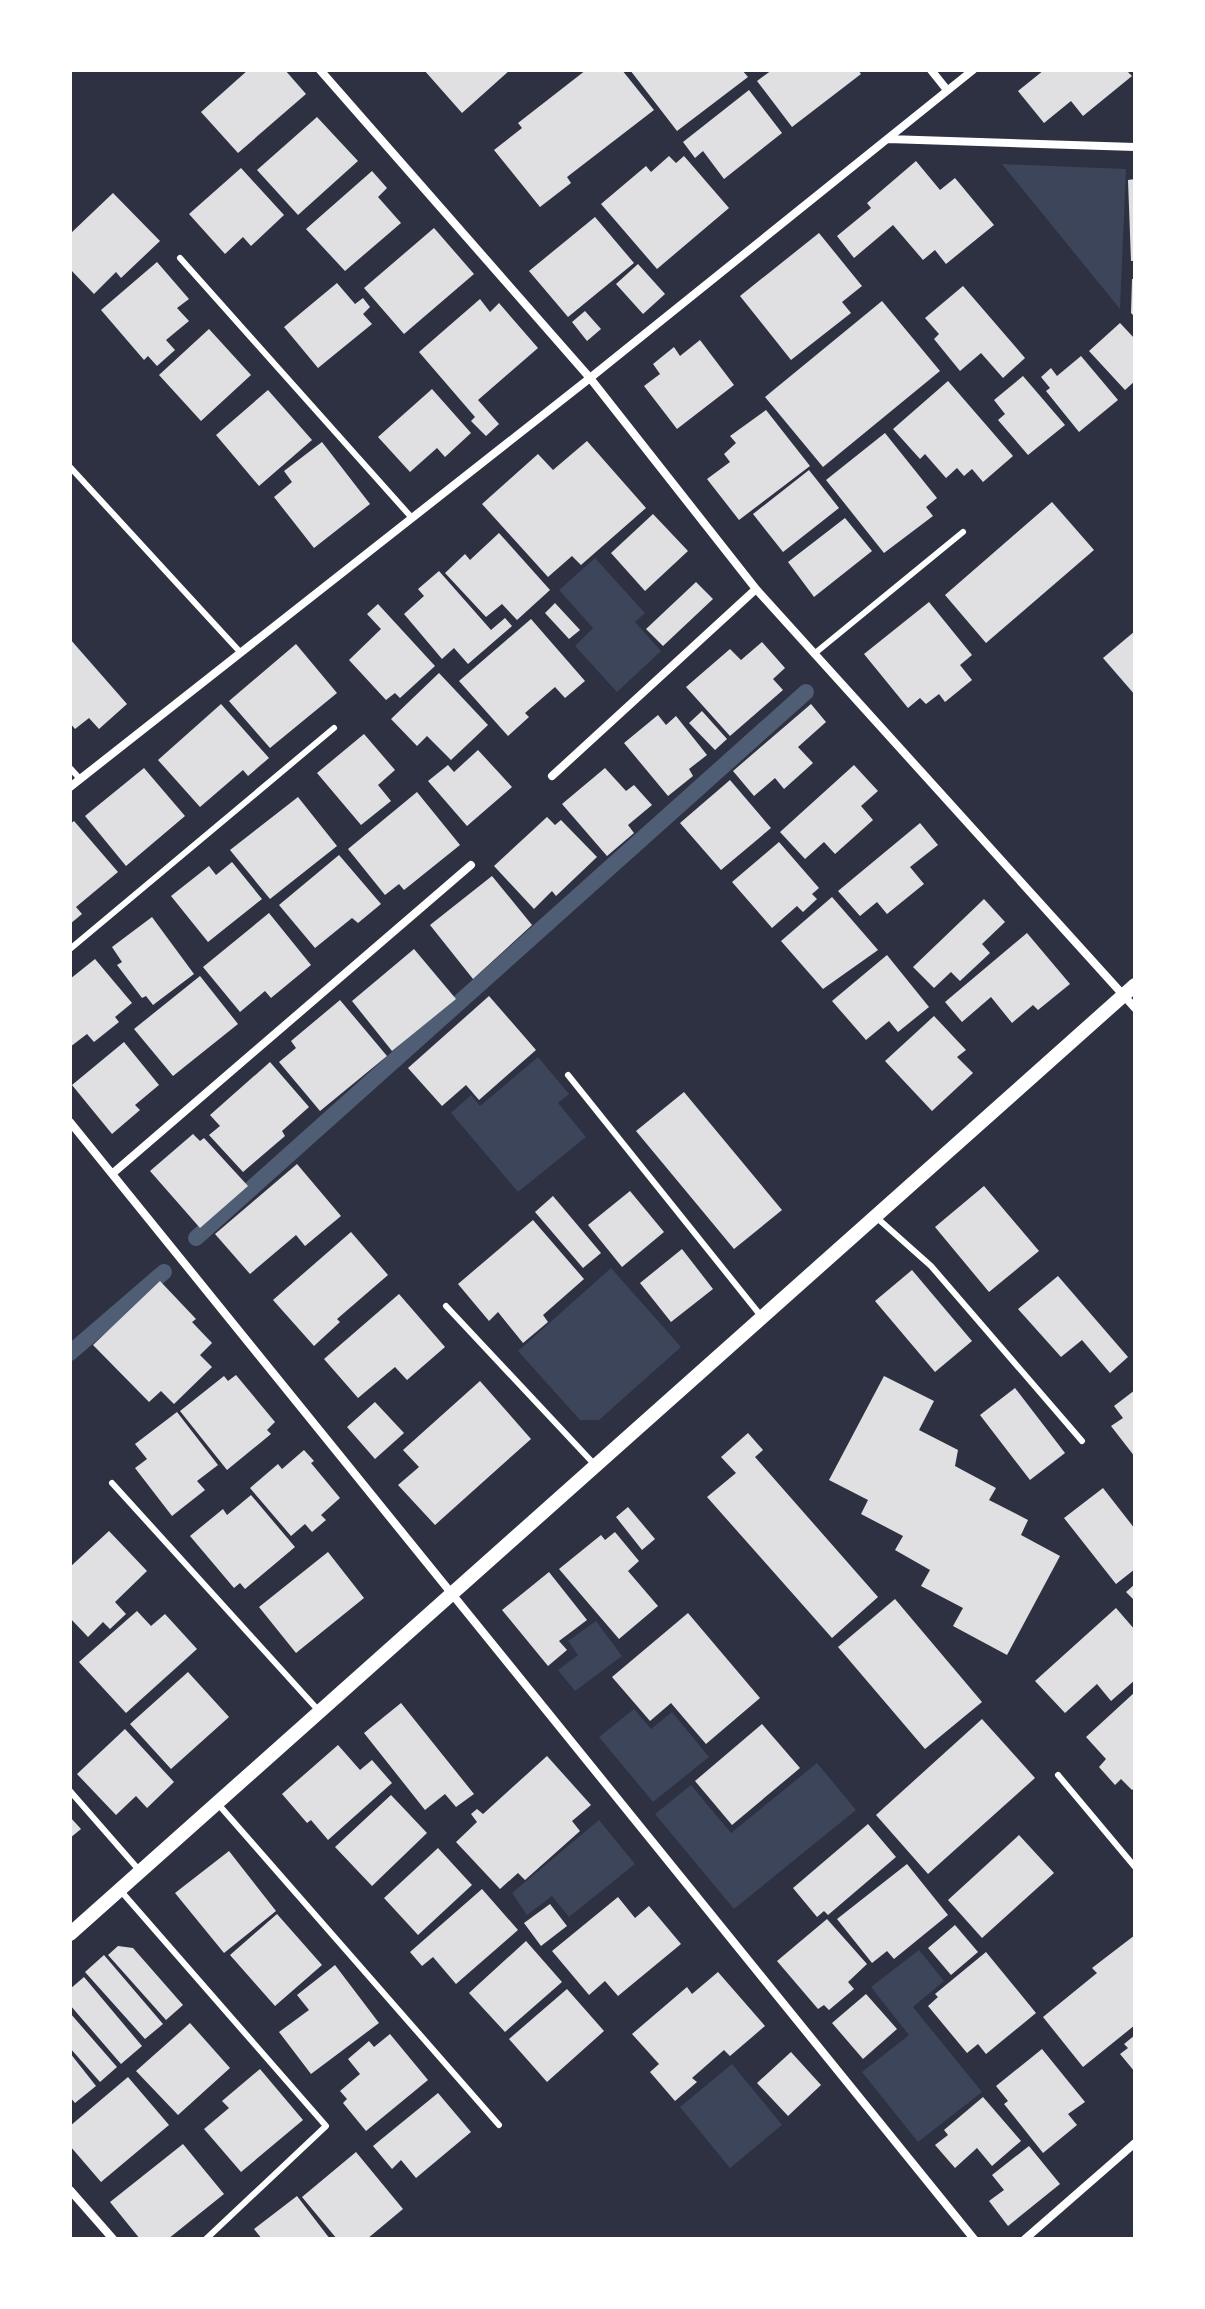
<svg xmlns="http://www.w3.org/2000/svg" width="1205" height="2309" viewBox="0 0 1205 2309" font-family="'Open Sans',sans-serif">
  <rect width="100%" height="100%" fill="#2d3142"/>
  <path fill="#3c4559" d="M1002 164 1126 169 1120 309Z
    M595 558 645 613 635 622 661 651 617 692 575 646 593 628 559 590Z
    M538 1057 569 1094 558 1103 586 1137 518 1192 451 1113 471 1095 480 1106Z
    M611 1268 681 1347 599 1420H580L518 1351Z
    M596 1621 622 1656 575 1691 558 1670 578 1655 568 1641Z
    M634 1709 651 1729 672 1712 709 1757 653 1802 599 1737Z
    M817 1763 856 1810 734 1909 655 1814 691 1785 731 1833Z
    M599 1820 635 1864 569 1917 552 1896 527 1915 512 1893Z
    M919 1950 944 1981 913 2007 982 2092 918 2142 862 2072 909 2035 871 1987Z
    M732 2064 782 2125 730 2168 680 2107Z"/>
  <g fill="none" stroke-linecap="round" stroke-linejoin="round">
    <path stroke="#4f5d75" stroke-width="16" d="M196 1238 806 692
      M70 1353 164 1272"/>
  </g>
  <path fill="#e0e0e3" d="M248 70H285L306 94 238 153 201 112Z
    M424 70H510L462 113Z
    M586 70H622L654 110 567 177 571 183 540 207 494 150 522 128 518 123Z
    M630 70H742L748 77 677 131Z
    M772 70H858L861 74 792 127 757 81Z
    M1044 70H1126L1132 76 1083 116 1071 101 1044 123 1018 91Z
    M749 90 782 133 724 179 703 151 695 158 683 142Z
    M317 117 358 161 298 215 257 170Z
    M669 156 676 163 684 156 729 208 657 269 601 204 646 166 651 172Z
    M916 161 940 190 955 178 994 225 946 264 935 250 923 260 893 225 854 258 837 236 871 208 867 203Z
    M241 168 284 215 251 246 243 237 225 254 189 214Z
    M372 171 387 188 378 197 401 223 345 271 306 229Z
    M1135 179V261H1131L1128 180Z
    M113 193 160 241 121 278 116 272 94 294 70 269V234Z
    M595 217 634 263 568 317 529 271Z
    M434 228 474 274 404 334 364 288Z
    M819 233 862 286 842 302 851 313 791 360 740 296Z
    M157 262 189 299 177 308 189 321 166 340 175 350 157 366 148 356 144 360 101 310Z
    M638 264 665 294 643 314 616 284Z
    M1132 279H1135V317L1131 313Z
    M337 283 355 304 363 298 370 307 363 314 372 324 318 368 284 327Z
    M963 286 1025 358 1003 378 981 353 960 371 934 339 939 334 925 318Z
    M480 299 490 312 499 303 538 348 478 400 499 424 486 436 471 421 475 417 419 352Z
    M882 301 940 371 823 467 765 397Z
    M585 311 601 329 587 341 572 322Z
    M1120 323 1135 339V381L1125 390 1089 351Z
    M209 329 251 375 201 421 159 375Z
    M700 340 734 385 677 429 644 386 660 374 653 364 674 347 680 356Z
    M1081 356 1118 400 1079 432 1046 391 1050 388 1041 377 1051 368 1057 376Z
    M1023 376 1065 425 1028 455 998 420 1005 414 994 400Z
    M948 381 1013 456 983 482 972 469 964 476 957 468 946 478 925 454 920 459 893 429Z
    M432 389 471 433 445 457 437 448 410 472 378 437Z
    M268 390 312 440 259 486 216 435Z
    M766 410 810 466 739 520 707 479 730 462 724 454 736 443 730 436Z
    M885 433 937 498 926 507 933 516 884 553 826 480Z
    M587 441 646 508 581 565 572 556 548 577 482 504 538 454 553 470Z
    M322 442 370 504 314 548 274 497 292 482 284 471Z
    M809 470 839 508 783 552 753 514Z
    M1052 502 1094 550 986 643 945 595Z
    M653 514 688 551 645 591 611 553Z
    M845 518 872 551 814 597 788 562Z
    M499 533 550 590 517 620 502 604 486 617 445 573 465 554 470 560Z
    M439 571 491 630 505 618 512 626 468 664 454 648 442 659 404 614 424 596 418 589Z
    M696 582 713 599 663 646 646 629Z
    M929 602 972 655 960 665 972 680 945 702 939 694 926 704 920 698 908 708 864 654Z
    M555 603 580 630 569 639 545 613Z
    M378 604 435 666 400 698 395 693 386 700 349 660 381 629 367 614Z
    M531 619 585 681 565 698 555 687 525 713 529 717 508 736 459 681Z
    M1135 631V695L1103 658Z
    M70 639 127 704 99 729 89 718 75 729 70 723Z
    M762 642 785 668 773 679 783 690 730 736 686 687 730 649 741 660Z
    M296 644 337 693 270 748 229 701Z
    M439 673 488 725 451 760 427 736 417 746 391 719Z
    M221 704 269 758 248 776 243 770 200 807 158 760Z
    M811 704 826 722 798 747 813 763 784 789 775 778 754 796 733 771Z
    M702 711 727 739 715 750 689 723Z
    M658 715 666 725 676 716 707 755 689 769 693 776 668 796 624 743Z
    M364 734 395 770 378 785 391 801 361 825 317 773Z
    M478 750 512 787 467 826 428 781 448 765 454 772Z
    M854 765 878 791 861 806 873 820 835 854 824 842 805 859 780 832Z
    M144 768 185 816 126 866 85 816Z
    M605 768 626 791 634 785 652 805 628 825 634 833 607 856 562 804Z
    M730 780 771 828 721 870 680 823Z
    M417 792 460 845 404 890 399 884 385 895 348 849Z
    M298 797 337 846 270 899 230 850Z
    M547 817 555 825 561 820 597 857 556 896 552 891 534 909 494 866Z
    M74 821 118 872 76 907 82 914 70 924V824Z
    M920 823 938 845 910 867 924 884 887 914 877 902 860 916 838 891Z
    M779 842 819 888 812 894 817 899 803 912 797 906 772 928 732 882Z
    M339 855 381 904 358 923 352 918 315 948 279 905Z
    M232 862 262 899 208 942 171 896 209 866 216 875Z
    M492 876 532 925 473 979 430 925Z
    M832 897 878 950 823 989 781 941Z
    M984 899 1005 922 982 944 990 953 960 981 951 972 934 988 913 967Z
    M269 913 311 965 271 998 265 991 240 1012 203 967Z
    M152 917 194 974 153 1005 146 996 142 998 117 965 122 962 112 947Z
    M1027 933 1070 984 1038 1010 1033 1005 1012 1023 991 997 962 1022 945 1002Z
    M414 949 456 999 392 1051 352 1001Z
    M887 955 929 1007 898 1032 889 1021 866 1040 832 1001Z
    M95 959 132 1003 115 1017 119 1022 94 1042 87 1034 70 1047V979Z
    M200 976 238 1024 173 1076 134 1029Z
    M489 996 536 1050 479 1100 466 1085 442 1106 408 1068Z
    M340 1000 387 1056 320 1111 279 1062 296 1048 291 1041Z
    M934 1016 966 1050 957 1057 973 1073 932 1111 885 1061Z
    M124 1042 159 1085 135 1105 140 1110 112 1134 72 1085Z
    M270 1062 309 1107 282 1131 285 1136 243 1172 209 1135 220 1126 210 1115Z
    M684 1092 782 1210 734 1249 636 1131Z
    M193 1134 200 1141 204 1138 248 1186 200 1228 150 1171Z
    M297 1164 341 1216 305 1246 296 1235 250 1274 215 1234Z
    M984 1186 1039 1251 989 1292 935 1227Z
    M630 1191 664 1232 622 1267 588 1225Z
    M553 1196 601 1253 583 1268 535 1212Z
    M533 1220 584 1279 543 1315 548 1322 523 1343 498 1312 489 1321 458 1284Z
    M351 1232 388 1275 337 1319 340 1322 314 1346 273 1300Z
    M682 1249 713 1289 671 1322 640 1283Z
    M912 1270 972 1341 935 1372 875 1301Z
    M1058 1276 1128 1357 1110 1373 1082 1340 1061 1357 1018 1309Z
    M160 1281 196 1319 192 1322 212 1343 200 1355 212 1367 174 1404 161 1391 149 1402 93 1345Z
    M399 1294 445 1347 407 1380 395 1367 358 1398 324 1359Z
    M236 1375 275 1422 267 1430 271 1434 227 1470 180 1411 224 1376 228 1381Z
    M884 1376 934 1401 919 1430 958 1450 955 1466 996 1488 989 1500 1028 1520 1021 1535 1060 1556 1007 1655 953 1626 963 1608 921 1586 930 1570 895 1550 903 1536 861 1514 868 1500 829 1480Z
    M480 1381 531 1439 435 1525 398 1485 419 1467 403 1450Z
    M1015 1388 1065 1453 1030 1480 980 1415Z
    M1135 1390V1457L1111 1426 1123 1418 1114 1406Z
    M375 1402 404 1433 375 1459 347 1427Z
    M177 1412 218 1465 197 1481 205 1490 172 1516 135 1468 147 1459 135 1444Z
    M748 1433 763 1450 755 1457 878 1597 832 1638 707 1497 736 1473 721 1457Z
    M304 1450 314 1461 311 1463 340 1498 321 1515 326 1520 312 1532 305 1524 291 1536 250 1488 278 1464 282 1469Z
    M1103 1488 1135 1529V1569L1116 1584 1064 1518Z
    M251 1495 295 1547 245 1589 240 1583 234 1588 190 1536 223 1509 227 1515Z
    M628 1507 655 1539 642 1550 616 1517Z
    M109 1531 147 1571 115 1602 126 1614 110 1629 103 1622 88 1637 70 1618V1567Z
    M615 1532 639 1561 628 1571 658 1606 619 1639 559 1569 601 1535 605 1540Z
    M328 1552 364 1598 296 1653 259 1607Z
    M549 1572 587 1620 559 1641 567 1650 548 1666 502 1610Z
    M1135 1584V1601L1126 1592Z
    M895 1599 982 1702 925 1749 838 1647Z
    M1116 1608 1135 1630V1680L1111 1701 1097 1684 1065 1713 1035 1681Z
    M137 1611 151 1626 165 1614 197 1649 126 1713 79 1662Z
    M688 1613 760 1698 706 1744 671 1703 650 1721 612 1677Z
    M188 1672 229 1717 171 1769 130 1724Z
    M1135 1692V1787L1132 1790 1121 1779 1115 1785 1099 1767 1106 1759 1086 1737Z
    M401 1703 474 1794 456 1807 445 1794 425 1810 364 1733Z
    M982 1719 1035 1778 928 1874 876 1815Z
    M762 1724 800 1768 732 1825 695 1781Z
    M125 1729 174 1782 147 1808 136 1796 116 1815 77 1774Z
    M338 1745 360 1770 372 1760 392 1783 328 1840 311 1820 307 1823 282 1794Z
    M547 1756 591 1805 572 1821 580 1831 525 1880 518 1873 500 1889 456 1842 477 1822 471 1814 477 1809 483 1814Z
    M391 1795 427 1833 372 1886 335 1847Z
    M70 1817 81 1829 70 1838Z
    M868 1824 896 1857 828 1915 824 1911 817 1917 793 1888Z
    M1019 1835 1054 1873 982 1938 948 1900Z
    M438 1848 472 1885 418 1935 384 1898Z
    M229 1851 276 1911 224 1953 175 1893Z
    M907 1864 948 1915 894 1959 887 1951 872 1963 837 1919Z
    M482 1889 518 1930 456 1984 433 1957 422 1966 410 1952Z
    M618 1897 635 1918 649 1906 681 1944 618 1996 605 1981 589 1995 552 1951Z
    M550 1904 567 1926 541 1946 524 1923Z
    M277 1914 322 1965 275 2006 230 1955Z
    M827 1919 867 1964 848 1982 854 1989 829 2010 824 2005 818 2009 777 1961Z
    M955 1925 978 1952 951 1975 928 1948Z
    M1135 1935V2025L1083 2067 1043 2017 1097 1973 1092 1968Z
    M526 1941 562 1982 505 2032 469 1993Z
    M118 1946 133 1948 183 2005 166 2020 108 1955Z
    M986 1952 1036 2013 986 2054 978 2044 967 2053 928 2006 938 1997 935 1994Z
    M104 1955 163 2024 145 2039 85 1972Z
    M335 1965 379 2023 311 2074 279 2032 309 2010 297 1995Z
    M718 1972 765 2026 730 2056 724 2050 692 2078 697 2082 675 2101 650 2072 659 2064 632 2034 687 1987 692 1994Z
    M84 1977 142 2046 121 2064 70 2005V1989Z
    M567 1989 604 2031 547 2082 509 2039Z
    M866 1994 897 2029 863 2059 832 2023Z
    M70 2013 117 2067 100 2082 70 2048Z
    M190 2023 230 2068 178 2115 136 2071Z
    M390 2034 428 2080 366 2131 343 2103 347 2099 340 2091 360 2074 348 2059 369 2041 374 2047Z
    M1135 2035V2072L1120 2054 1128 2048 1124 2044Z
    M1042 2049 1085 2102 1068 2114 1077 2125 1043 2153 1004 2104 1008 2101 996 2086Z
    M791 2052 821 2085 788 2116 757 2083Z
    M70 2053 96 2086 75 2103 70 2097Z
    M260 2069 303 2120 241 2172 204 2129 229 2108 222 2101Z
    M128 2077 169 2125 101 2182 70 2146V2126Z
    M438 2093 471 2132 416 2178 401 2160 392 2169 373 2146Z
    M983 2097 1021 2141 992 2166 977 2148 955 2168 935 2145 948 2135 944 2130Z
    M183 2144 224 2194 168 2239H140L110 2202Z
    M1029 2146 1060 2184 1008 2226 989 2201 1004 2190 992 2175Z
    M356 2152 403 2209 367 2239H337L302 2197Z
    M297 2196 330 2239H262L254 2229Z"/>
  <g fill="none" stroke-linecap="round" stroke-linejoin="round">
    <path stroke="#fff" stroke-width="6" d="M180 258 412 518
      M70 467 241 653
      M814 654 963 532
      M70 768 80 779
      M70 949 334 728
      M568 1075 761 1316
      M876 1217 931 1266 1082 1441
      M446 1306 595 1465
      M112 1483 319 1711
      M1058 1775 1135 1867
      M70 1791 139 1870
      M218 1804 499 2125
      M120 1890 326 2126 206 2239"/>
    <path stroke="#fff" stroke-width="8" d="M320 70 590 378 756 589 1135 1008
      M931 70 947 90
      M888 139 1135 147
      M552 776 756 589
      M70 787 590 378 973 70
      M70 1122 974 2239
      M112 1174 471 865
      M70 2190 113 2239
      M1025 2239 1135 2143"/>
    <path stroke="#fff" stroke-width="14" d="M70 1934 1135 985"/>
  </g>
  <rect width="1205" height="2309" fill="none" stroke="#ffffff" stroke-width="144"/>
</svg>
